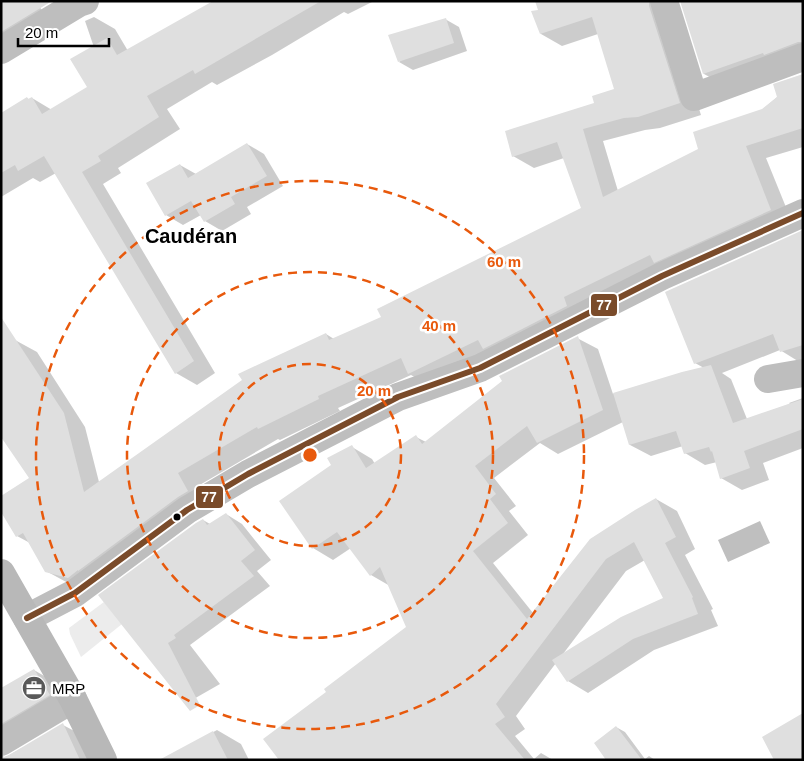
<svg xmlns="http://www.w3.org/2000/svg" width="804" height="761" viewBox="0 0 804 761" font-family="Arial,sans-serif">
  <rect width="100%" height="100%" fill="#fff"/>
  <path fill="#ececec" d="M104 602 122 624 81 657 70 634 69 628Z"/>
  <path fill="#bfbfbf" d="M760 521 770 543 728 562 718 540Z"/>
  <path fill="#0003" fill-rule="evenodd" d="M1 1H35L51 22 1 53Z
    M216 1H374L348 14 344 12 272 55 217 85 212 82 167 109 180 129 118 168 121 173 103 184 215 373 197 385 176 373 56 173 40 182 33 178 1 197V114L27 98 30 100 32 98 52 110 112 100 85 21 94 17 115 29 128 51Z
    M537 1H676L670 18 701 115 660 128 645 130 603 141 618 191 700 150 762 110 803 75V147L766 158 792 222 430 386 411 375 338 408 340 411 280 440 278 439 198 486 208 504 68 583 46 571 30 543 17 536 31 479 15 340 37 352 85 427 99 482 326 334 334 339 383 318 582 208 564 158 534 168 513 156 616 90 598 34 562 46 541 34 539 11Z
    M803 1V60L726 86 704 74 683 5Z
    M445 19 459 27 467 51 413 70 399 62Z
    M247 144 264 154 283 186 247 207 251 214 222 231 205 221 201 215 183 225 166 215 180 165 196 174Z
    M803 231V362L801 363 780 350 722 373 731 379 747 419 790 404 789 403 803 398V448L763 463 769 480 742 490 721 478 717 462 705 465 685 453 683 446 651 456 630 445 623 422 558 454 540 443 494 478 516 506 509 511 528 535 493 563 533 613 656 499 677 511 695 549 685 555 713 609 711 610 718 626 654 650 588 693 568 681 556 663 516 716 525 729 515 736 534 759 541 753 553 760H283L327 693 408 627 390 586 371 575 351 548 333 560 313 548 333 465 352 447 372 459 375 464 416 437 426 442 577 338 598 349 613 394 704 368 695 363ZM645 560 665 599 563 654 626 571Z
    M226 514 242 524 271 560 257 571 270 586 190 645 220 684 192 700 100 595 203 520 210 524Z
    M34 670 51 680 66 704 2 752 4 758 63 725 80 734 91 760H1V689Z
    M616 727 625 732 645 759 649 756 655 760H607Z
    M217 730 241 744 249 760H162Z"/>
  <path fill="#dfdfdf" d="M1 1H52L1 32Z
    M213 1H321L195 74 193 70 147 96 159 117 98 156 101 161 82 172 194 361 175 374 44 156 18 171 15 165 1 173V113L27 97 28 99 32 97 42 114 87 87 70 59 107 38 117 55Z
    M535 1H649V6L680 103 638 117 624 118 583 129 603 197 698 149 693 132 762 109 777 97 773 84 803 74V128L746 146 771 210 654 263 650 255 564 297 567 306 483 349 478 340 408 374 401 358 318 396 319 399 258 429 257 427 178 473 188 491 178 497 78 571V570L68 578 45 572 23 533 16 537 1 512V496L29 478 1 437V317L64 413 84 492 242 380 238 374 326 333 329 340 381 317 377 309 581 208 557 142 512 157 505 131 594 103 592 96 614 89 592 17 540 34 531 11 538 10Z
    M680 1H803V42H798L764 55 763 53 703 74Z
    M446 18 454 43 398 62 388 35Z
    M247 143 267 176 231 197 235 204 204 222 191 201 165 216 146 183 180 164 188 178Z
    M803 230V345L780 352 773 334 694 364 665 292Z
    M578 336 603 410 537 443 527 426 475 466 496 494 490 499 508 523 473 551 527 619 590 539 635 510 656 498 676 537 665 543 693 597 692 598 698 614 633 639 567 682 552 660 621 617 663 598 634 542 606 559 496 704 505 717 495 724 525 760H279L263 739 326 692 324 689 406 627 380 567 370 576 337 532 312 549 279 501 331 465 327 458 352 445 366 468 416 435 422 444 502 381 499 376Z
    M711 365 733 423 803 399V429L744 451 750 468 720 479 712 451 711 452 709 447 684 454 676 431 629 445 613 393 682 372Z
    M226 513 255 550 241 561 254 576 174 635 176 638 168 643 200 705 190 711 98 595 196 523 203 519 207 525Z
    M34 669 50 695 1 724V688Z
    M803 713V760H774L762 737Z
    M63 723 80 760H1V758L9 755Z
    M616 726 642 760H606L594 743Z
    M213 731 228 760H159Z"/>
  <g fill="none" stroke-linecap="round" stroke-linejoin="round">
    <path stroke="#bebebe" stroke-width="28" d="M664 1 694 97 803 57
      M1 50 79 3 85 1
      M768 379 803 373
      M27 618 75 593 187 510 248 474 398 397 480 368 662 276 803 213
      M1 742 73 699"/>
    <path stroke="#b8b8b8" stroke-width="28" d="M1 573 73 699 103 760"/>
    <g stroke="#fff" stroke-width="10">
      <path id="bus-1" d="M27 618 75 593 187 510 248 474 398 397 480 368 662 276 803 213"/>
    </g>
    <use href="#bus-1" stroke="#7a4b2a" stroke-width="6"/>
  </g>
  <g fill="none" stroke="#e8590c" stroke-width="2.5" stroke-dasharray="9 6">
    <circle cx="310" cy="455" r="91"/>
    <circle cx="310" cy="455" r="183"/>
    <circle cx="310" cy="455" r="274"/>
  </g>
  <defs>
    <g id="office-disc" transform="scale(1.25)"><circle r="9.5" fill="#595959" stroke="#fff"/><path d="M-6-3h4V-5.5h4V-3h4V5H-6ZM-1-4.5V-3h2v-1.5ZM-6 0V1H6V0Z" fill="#fff"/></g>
  </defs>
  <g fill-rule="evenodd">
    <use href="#office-disc" x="34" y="688"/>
  </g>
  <circle fill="#000" stroke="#fff" stroke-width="2" cx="177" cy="517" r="4.5"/>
  <g text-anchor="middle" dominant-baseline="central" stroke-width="5" stroke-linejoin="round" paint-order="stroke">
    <g font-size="15" fill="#000" stroke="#fff" text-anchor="start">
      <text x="52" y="688">MRP</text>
    </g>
    <g font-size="20" font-weight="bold" fill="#000" stroke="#fff">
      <text x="191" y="236">Caudéran</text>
    </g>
  </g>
  <circle cx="310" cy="455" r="8" fill="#e8590c" stroke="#fff" stroke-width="2.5"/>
  <g font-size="15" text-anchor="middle" font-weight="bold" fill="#e8590c" stroke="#fff" stroke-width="5" stroke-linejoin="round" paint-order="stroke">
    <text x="504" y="267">60 m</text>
    <text x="439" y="331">40 m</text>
    <text x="374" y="396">20 m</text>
  </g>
  <g stroke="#fff" stroke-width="2">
    <rect x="590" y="293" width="28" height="24" rx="5" fill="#7a4b2a"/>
    <rect x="195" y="485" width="29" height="24" rx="5" fill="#7a4b2a"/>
  </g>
  <g font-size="14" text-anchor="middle" font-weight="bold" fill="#fff">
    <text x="604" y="310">77</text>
    <text x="209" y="502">77</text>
  </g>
  <rect width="804" height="761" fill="none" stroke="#000000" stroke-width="5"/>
  <path d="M18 38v8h91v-8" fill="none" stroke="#000000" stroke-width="2.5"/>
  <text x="25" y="38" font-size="15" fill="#000000" stroke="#ffffff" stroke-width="4" paint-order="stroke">20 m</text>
</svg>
